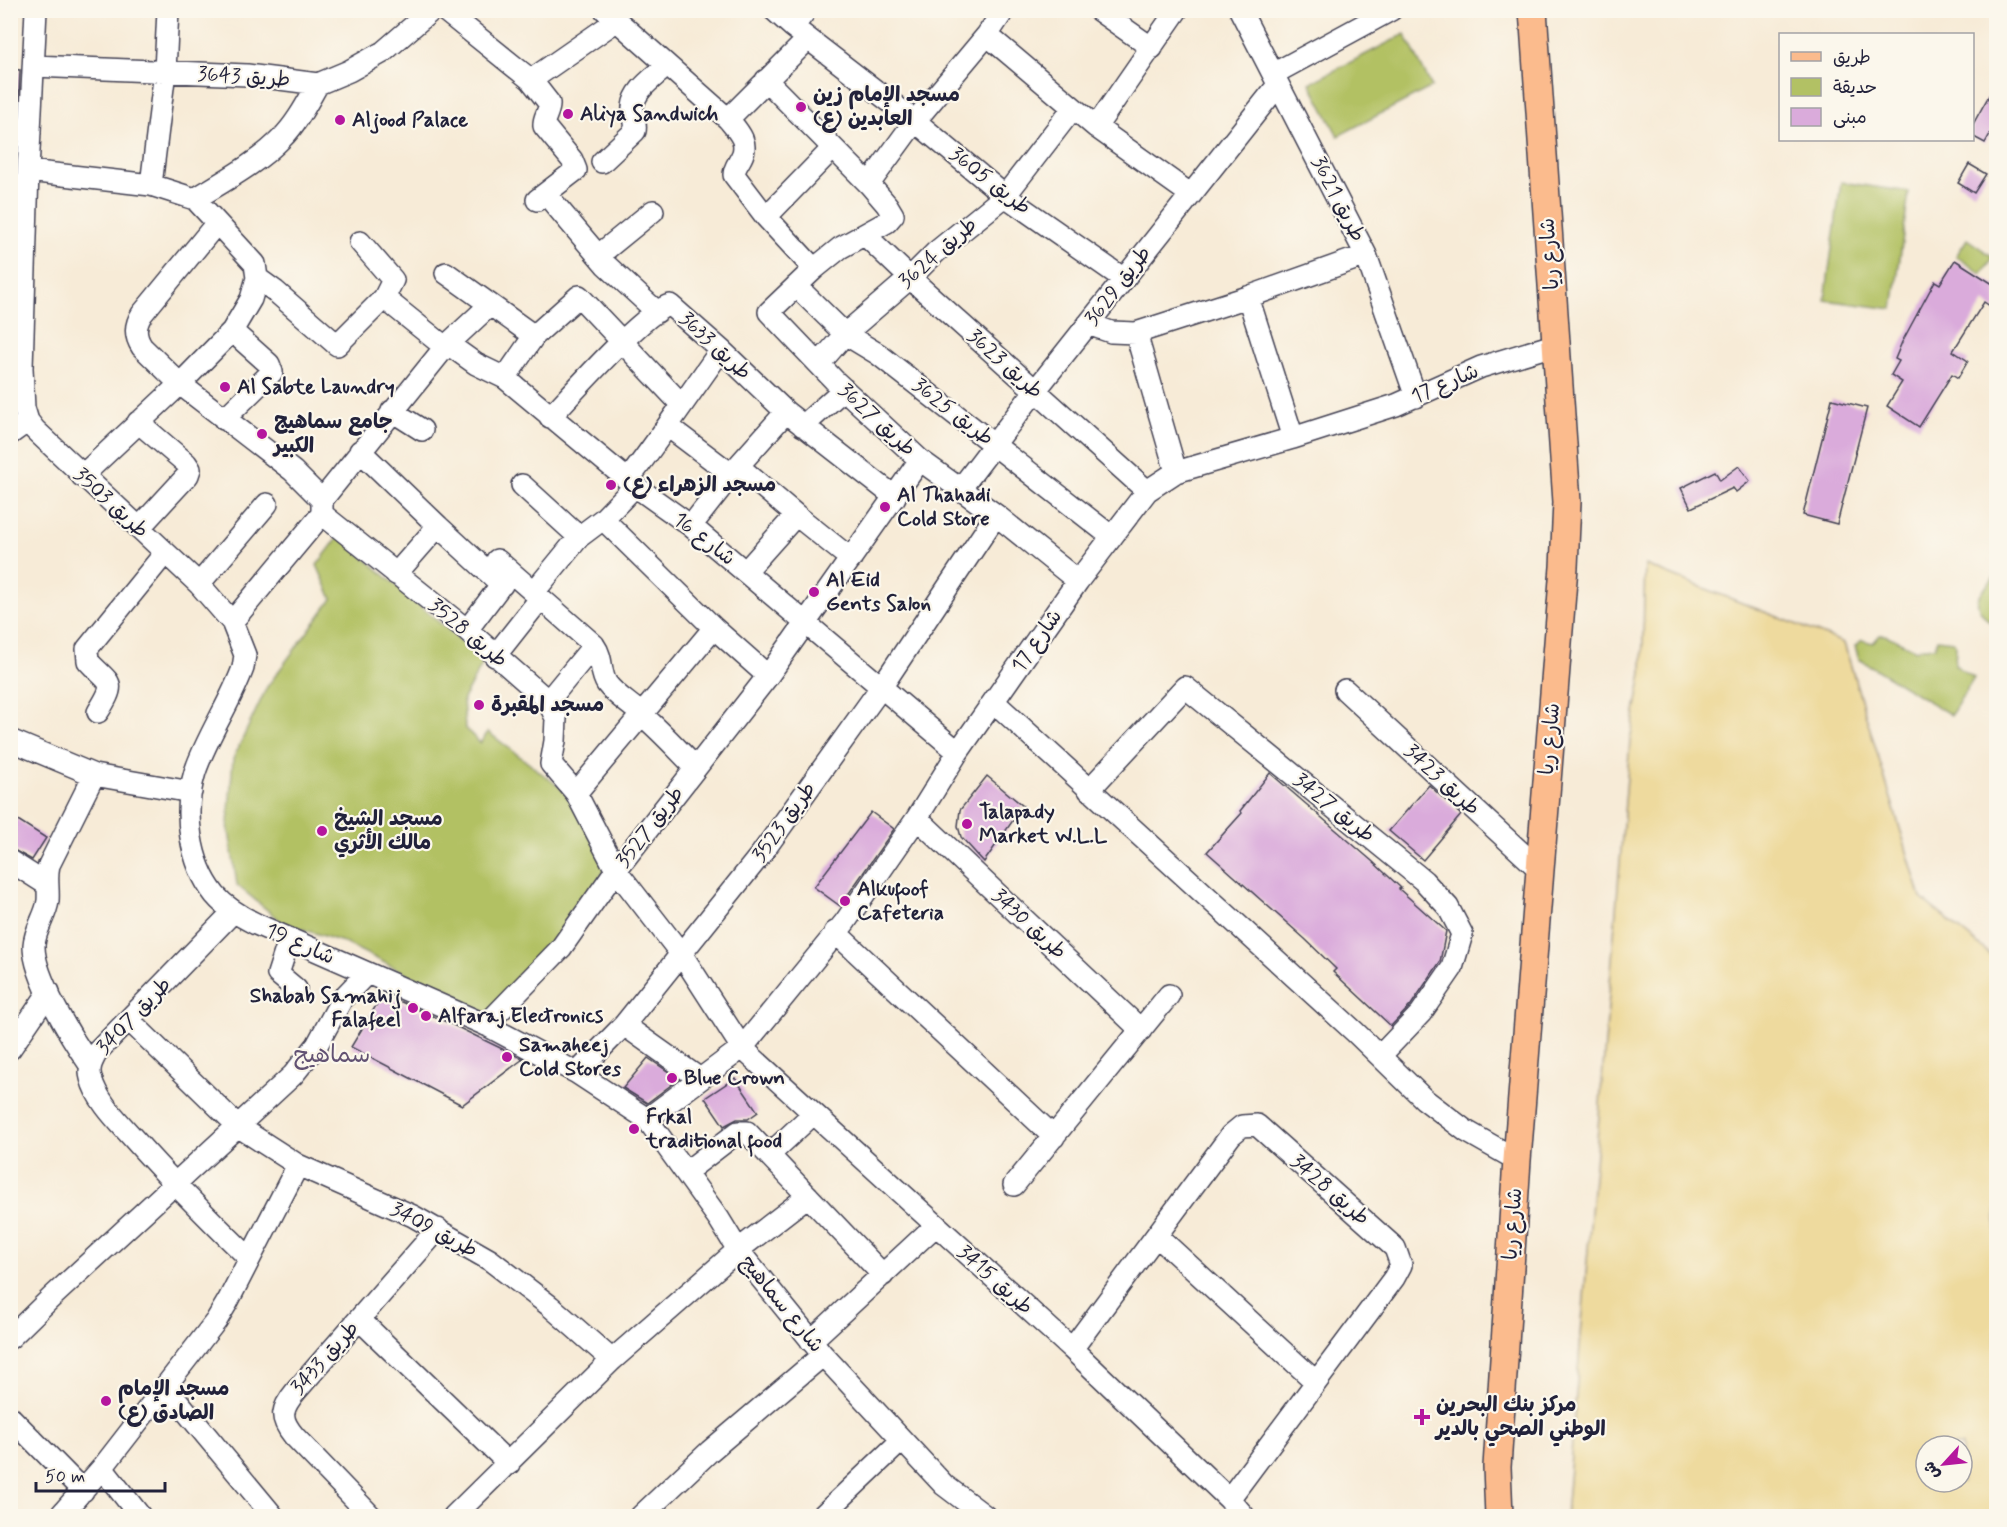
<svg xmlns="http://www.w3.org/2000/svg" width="2007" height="1527" viewBox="0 0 2007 1527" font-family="Mynerve,'Playpen Sans Arabic',sans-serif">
  <rect width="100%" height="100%" fill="#fbf7ec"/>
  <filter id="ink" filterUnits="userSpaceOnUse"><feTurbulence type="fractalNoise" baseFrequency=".0167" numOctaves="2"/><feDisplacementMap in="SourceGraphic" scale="12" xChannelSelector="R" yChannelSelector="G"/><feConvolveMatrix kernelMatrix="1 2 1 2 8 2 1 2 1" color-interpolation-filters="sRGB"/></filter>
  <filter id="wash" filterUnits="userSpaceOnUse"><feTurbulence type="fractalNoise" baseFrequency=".008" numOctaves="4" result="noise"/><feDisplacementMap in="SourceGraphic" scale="24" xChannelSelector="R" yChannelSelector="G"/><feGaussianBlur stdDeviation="1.35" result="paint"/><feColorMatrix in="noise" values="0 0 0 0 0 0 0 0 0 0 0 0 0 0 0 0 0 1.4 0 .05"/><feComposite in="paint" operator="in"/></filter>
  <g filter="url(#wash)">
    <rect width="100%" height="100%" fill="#f7ebd7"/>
    <path fill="#b2c164" stroke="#6a7250" stroke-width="1.5" d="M1405 34 1432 87 1338 136 1310 83Z
      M1841 182 1909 192 1893 309 1825 300Z
      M1967 239 1993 257 1982 274 1956 256Z
      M339 536 484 661 463 699 465 728 480 743 488 732 562 789 614 854 580 913 491 1016 343 942 283 923 237 885 228 824 233 759 267 687 332 599 317 565Z
      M1996 575V626C1989 622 1975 609 1978 599 1981 591 1991 581 1996 575Z
      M1880 635H1886L1916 650 1922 647H1935L1937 639 1953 641 1956 646 1955 665 1974 678 1951 715 1859 659 1855 646 1862 640 1873 643Z"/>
    <path fill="#eeda9e" stroke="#887e6c" stroke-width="1.5" fill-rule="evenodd" d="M1645 565 1844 643 1921 898 1996 959V1516H1566L1630 741 1642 673ZM1926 1446H1962V1482H1926Z"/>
    <g id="blocks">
      <path fill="#daabdb" d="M10 69 20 70 18 117 10 116Z
        M1996 83V123L1985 143 1972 136V126Z
        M1969 164 1986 174 1974 193 1958 183Z
        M1955 260 1996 286V310L1984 302 1953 351 1968 361 1958 378 1952 374 1919 427 1887 406 1902 382 1891 375 1899 361 1895 359 1902 342 1935 281 1940 284Z
        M1832 399 1867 408 1837 524 1803 515Z
        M1739 466 1750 481 1736 492 1733 488 1691 508 1681 488 1715 471 1720 480Z
        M1270 773 1372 861 1401 888 1399 889 1446 931 1440 962 1411 1005 1391 1026 1333 972 1336 969 1305 939 1207 852 1242 813 1240 811Z
        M987 776 1023 806 984 862 961 837 958 826 960 810Z
        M1429 785 1461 815 1423 860 1389 831Z
        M871 812 894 829 840 906 814 887Z
        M10 815 46 838 32 860 10 848Z
        M383 994 451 1024 523 1059 462 1105 351 1047Z
        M648 1058 679 1079 647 1103 623 1088Z
        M735 1078 758 1112 748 1119H737L724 1126 705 1098Z"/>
    </g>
  </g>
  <g filter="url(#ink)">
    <use href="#blocks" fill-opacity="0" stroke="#424052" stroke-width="1.5"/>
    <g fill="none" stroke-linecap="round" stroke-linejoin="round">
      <g stroke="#424052" stroke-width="24">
        <path id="minor" d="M36 10 28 171 22 368 24 408 28 421 35 430 199 584 232 622 245 655 243 668C230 704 207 736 195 772 183 811 189 862 215 895 226 908 240 916 256 924L486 1025 577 1073 647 1119 719 1219 738 1250 823 1355 944 1485 985 1516
          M444 10 531 80 549 103C550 112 543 117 544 126L572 160 576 170 537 200
          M605 10 728 119
          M774 10 793 27 915 121 1005 196 1124 279
          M1098 10 1152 48
          M1240 10 1366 255 1416 397
          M793 27 806 10
          M987 35 1096 127 1190 194
          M808 39 728 119C737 130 750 142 741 158 738 164 734 168 734 175L766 217 814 269
          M34 66 247 75 318 84 349 71 383 52 432 10
          M1273 74 1391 10
          M531 80 616 21
          M766 80 869 184 887 205 893 215 887 222 840 248 814 269 769 312 835 381 920 460 996 515 1078 581
          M1096 127 1177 10
          M10 128 30 133
          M602 162 635 131C637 123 632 115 633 107 635 89 654 78 666 66
          M28 171 151 185 195 199 255 264 257 278 251 299 232 331 180 384 82 476
          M869 184 915 121 987 35 1004 10
          M151 185 165 71 168 10
          M546 194 606 265 657 312
          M195 199C224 181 258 163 282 138 297 123 307 103 318 84
          M766 217 833 148
          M216 224 142 314C135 325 134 335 142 347L180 384 293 471 322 500V514
          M865 235 910 278 1147 491
          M599 255 653 211
          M446 273 534 336
          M257 278 275 291 337 345 384 298 393 280 360 242
          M796 286 845 334 878 354 1112 537
          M1248 297 1293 438
          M384 298 445 347 448 344 476 364 505 378 635 486 691 526 958 752
          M1088 324 1111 332 1136 333 1248 297 1366 255
          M1136 333 1176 472
          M448 344 490 305
          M819 364 845 334 910 278 936 252 1005 196 1073 108
          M505 378 534 336 579 296 682 405
          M392 411 422 430
          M550 417C570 396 647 309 670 305L721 350 786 412 895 497
          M224 419 272 372 269 364 232 331
          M138 422 186 463 190 469 188 475 139 528
          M803 426 844 389
          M669 427 731 474
          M10 434 28 421
          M360 451 438 526
          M738 466 796 515 851 559
          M628 480C660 438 690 393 721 350
          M522 485 579 537
          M961 488 1035 391 1278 85
          M322 500 445 347
          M322 514 467 630 548 701 556 718 555 741 551 764 576 793 616 870 682 955 742 1048 1072 1349 1229 1499 1244 1516
          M603 519 714 628 768 676
          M691 526 738 466 786 412
          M497 560 594 645C604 659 599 672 607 684 616 696 631 704 642 715 661 731 678 750 695 767
          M746 571 796 515
          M396 574 438 526 502 585
          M199 584 267 504
          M534 592 579 537 603 519 635 486
          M232 622 322 514
          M467 630 510 573
          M495 656 540 599
          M1345 690 1540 870
          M548 701 594 645
          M994 702 1355 1032 1424 1099 1466 1131 1517 1160
          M98 712C118 680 110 685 88 661L87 649 165 553
          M10 740 94 775 191 792
          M1089 790 1185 687 1424 881 1448 907 1462 934 1452 968 1421 1013 1380 1056
          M576 793 714 628
          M917 818 1141 1030
          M10 861 46 884
          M233 912 97 1052C92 1061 88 1068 91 1078 97 1101 118 1121 133 1138 170 1180 209 1219 249 1258
          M835 932 1054 1137
          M289 940 278 974 296 989
          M129 1020 239 1127 298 1165 413 1216 490 1260 550 1306 612 1360
          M486 1025 561 948 616 870 768 676 920 460
          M624 1025 700 1079
          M10 1049 49 992
          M90 1065C72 1039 33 976 34 945 35 929 46 916 48 901 49 888 46 877 49 865L94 775
          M577 1073 624 1025 762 853 882 686 996 515
          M647 1119 742 1048 845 922 917 818 958 752 1078 581 1147 491 1176 472 1293 438 1396 405 1481 367 1557 344
          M769 1155 813 1114
          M686 1172 738 1132H747L883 1275
          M1014 1185 1169 995
          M1157 1236 1316 1382
          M360 1320 509 1464
          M10 1338 51 1298 293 1075 317 1045 342 999 367 973
          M811 1341 935 1226
          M1072 1349 1231 1135 1242 1126 1257 1125 1395 1248 1401 1265 1394 1278 1229 1499
          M166 1387 273 1516
          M10 1417 83 1491
          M102 1468 140 1516
          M60 1516 102 1468 216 1321 228 1301 298 1165
          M371 1516 294 1436C279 1418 281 1409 296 1391L438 1229
          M454 1516 612 1360 738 1250 808 1196
          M641 1516 710 1451 823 1355
          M822 1516 901 1441"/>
      </g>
      <g stroke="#424052" stroke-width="30">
        <path id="major" d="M1499 1516 1497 1467 1517 1160 1564 567 1567 502 1533 10"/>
      </g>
      <use href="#minor" stroke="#fff" stroke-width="21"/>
      <use href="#major" stroke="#fbbb8d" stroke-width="27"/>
    </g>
  </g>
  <g fill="#b5179e" stroke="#fbf7ec" stroke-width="2">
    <circle cx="801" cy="107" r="6"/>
    <circle cx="568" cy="114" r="6"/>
    <circle cx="340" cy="120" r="6"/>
    <circle cx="225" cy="387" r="6"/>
    <circle cx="262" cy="434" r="6"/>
    <circle cx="611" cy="485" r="6"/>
    <circle cx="885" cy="507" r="6"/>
    <circle cx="814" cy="592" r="6"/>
    <circle cx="479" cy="705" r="6"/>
    <circle cx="967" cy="824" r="6"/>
    <circle cx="322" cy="831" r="6"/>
    <circle cx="845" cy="901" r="6"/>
    <circle cx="413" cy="1008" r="6"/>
    <circle cx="426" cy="1016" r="6"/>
    <circle cx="507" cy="1057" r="6"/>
    <circle cx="672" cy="1078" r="6"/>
    <circle cx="634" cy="1129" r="6"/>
    <circle cx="106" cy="1401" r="6"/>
    <path d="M1419 1408h6v6h6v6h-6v6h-6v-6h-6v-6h6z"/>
  </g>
  <g text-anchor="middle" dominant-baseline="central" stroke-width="4.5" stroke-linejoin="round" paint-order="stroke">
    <g font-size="21" fill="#22223b" stroke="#fbf7ec">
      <text transform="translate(244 77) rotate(4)">طريق 3643</text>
      <text transform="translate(990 181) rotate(38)">طريق 3605</text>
      <text transform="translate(1338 199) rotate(63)">طريق 3621</text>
      <text transform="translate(938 253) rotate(-41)">طريق 3624</text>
      <text transform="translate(1550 254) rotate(-94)">شارع ريا</text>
      <text transform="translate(1118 286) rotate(-52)">طريق 3629</text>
      <text transform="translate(715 346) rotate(43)">طريق 3633</text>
      <text transform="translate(1005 364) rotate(42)">طريق 3623</text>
      <text transform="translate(1445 384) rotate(-23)">شارع 17</text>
      <text transform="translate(953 412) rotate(38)">طريق 3625</text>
      <text transform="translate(877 420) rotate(43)">طريق 3627</text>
      <text transform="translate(111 503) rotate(43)">طريق 3503</text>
      <text transform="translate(704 539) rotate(38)">شارع 16</text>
      <text transform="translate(468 633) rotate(40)">طريق 3528</text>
      <text transform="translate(1037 641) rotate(-55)">شارع 17</text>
      <text transform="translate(1550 739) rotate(-85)">شارع ريا</text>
      <text transform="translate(1442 780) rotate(43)">طريق 3423</text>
      <text transform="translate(1334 808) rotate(39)">طريق 3427</text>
      <text transform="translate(784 822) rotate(-54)">طريق 3523</text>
      <text transform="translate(650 827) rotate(-52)">طريق 3527</text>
      <text transform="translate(1029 924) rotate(43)">طريق 3430</text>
      <text transform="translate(300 944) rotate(24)">شارع 19</text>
      <text transform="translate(134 1016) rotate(-46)">طريق 3407</text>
      <text transform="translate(1330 1190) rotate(41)">طريق 3428</text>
      <text transform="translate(1513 1224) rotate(-86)">شارع ريا</text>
      <text transform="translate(434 1230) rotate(28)">طريق 3409</text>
      <text transform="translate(995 1280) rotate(42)">طريق 3415</text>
      <text transform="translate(782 1304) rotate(51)">شارع سماهيج</text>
      <text transform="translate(325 1358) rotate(-48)">طريق 3433</text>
    </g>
    <g font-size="21" font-weight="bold" fill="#22223b" stroke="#fbf7ec" text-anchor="start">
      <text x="813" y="95">مسجد الإمام زين<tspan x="813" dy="24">العابدين (ع)</tspan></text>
      <text x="580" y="114">Aliya Sandwich</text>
      <text x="352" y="120">Aljood Palace</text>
      <text x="237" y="387">Al Sabte Laundry</text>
      <text x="274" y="422">جامع سماهيج<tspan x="274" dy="24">الكبير</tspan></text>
      <text x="623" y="485">مسجد الزهراء (ع)</text>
      <text x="897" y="495">Al Thahadi<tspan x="897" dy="24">Cold Store</tspan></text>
      <text x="826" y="580">Al Eid<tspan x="826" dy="24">Gents Salon</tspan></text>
      <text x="491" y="705">مسجد المقبرة</text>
      <text x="979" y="812">Talapady<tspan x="979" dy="24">Market W.L.L</tspan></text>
      <text x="334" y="819">مسجد الشيخ<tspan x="334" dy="24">مالك الأثري</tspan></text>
      <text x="857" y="889">Alkufoof<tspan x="857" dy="24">Cafeteria</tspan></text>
      <text x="401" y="996" text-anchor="end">Shabab Samahij<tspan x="401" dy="24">Falafeel</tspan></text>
      <text x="438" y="1016">Alfaraj Electronics</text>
      <text x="519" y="1045">Samaheej<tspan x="519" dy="24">Cold Stores</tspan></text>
      <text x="684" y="1078">Blue Crown</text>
      <text x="646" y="1117">Frkal<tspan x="646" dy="24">traditional food</tspan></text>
      <text x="118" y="1389">مسجد الإمام<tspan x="118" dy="24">الصادق (ع)</tspan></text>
      <text x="1436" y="1405">مركز بنك البحرين<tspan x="1436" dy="24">الوطني الصحي بالدير</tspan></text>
    </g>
    <g font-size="24" fill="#625273" stroke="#fbf7ec">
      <text x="332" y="1055">سماهيج</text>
    </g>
  </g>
  <rect width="2007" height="1527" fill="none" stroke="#fbf7ec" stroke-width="36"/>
  <rect x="1779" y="33" width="195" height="108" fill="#fbf7ec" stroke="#a4a2a5" stroke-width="1.5"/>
  <rect x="1791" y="52" width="30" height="9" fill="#fbbb8d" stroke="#a4a2a5" stroke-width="1.5"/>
  <text x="1833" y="63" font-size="18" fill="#22223b">طريق</text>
  <rect x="1791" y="78" width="30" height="18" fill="#b2c164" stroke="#a4a2a5" stroke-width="1.5"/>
  <text x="1833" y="93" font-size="18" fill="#22223b">حديقة</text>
  <rect x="1791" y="108" width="30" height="18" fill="#daabdb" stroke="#a4a2a5" stroke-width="1.5"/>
  <text x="1833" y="123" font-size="18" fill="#22223b">مبنى</text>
  <g transform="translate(1944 1464) rotate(243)"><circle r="28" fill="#fbf7ec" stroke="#a4a2a5" stroke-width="1.5"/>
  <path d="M0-4.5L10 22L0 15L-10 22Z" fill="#b5179e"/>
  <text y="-9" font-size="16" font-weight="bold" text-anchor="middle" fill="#22223b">ش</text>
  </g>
  <path d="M36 1482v9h129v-9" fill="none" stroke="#22223b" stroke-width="3"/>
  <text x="45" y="1482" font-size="18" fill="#22223b" stroke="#fbf7ec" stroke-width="4.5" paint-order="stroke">50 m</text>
</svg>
